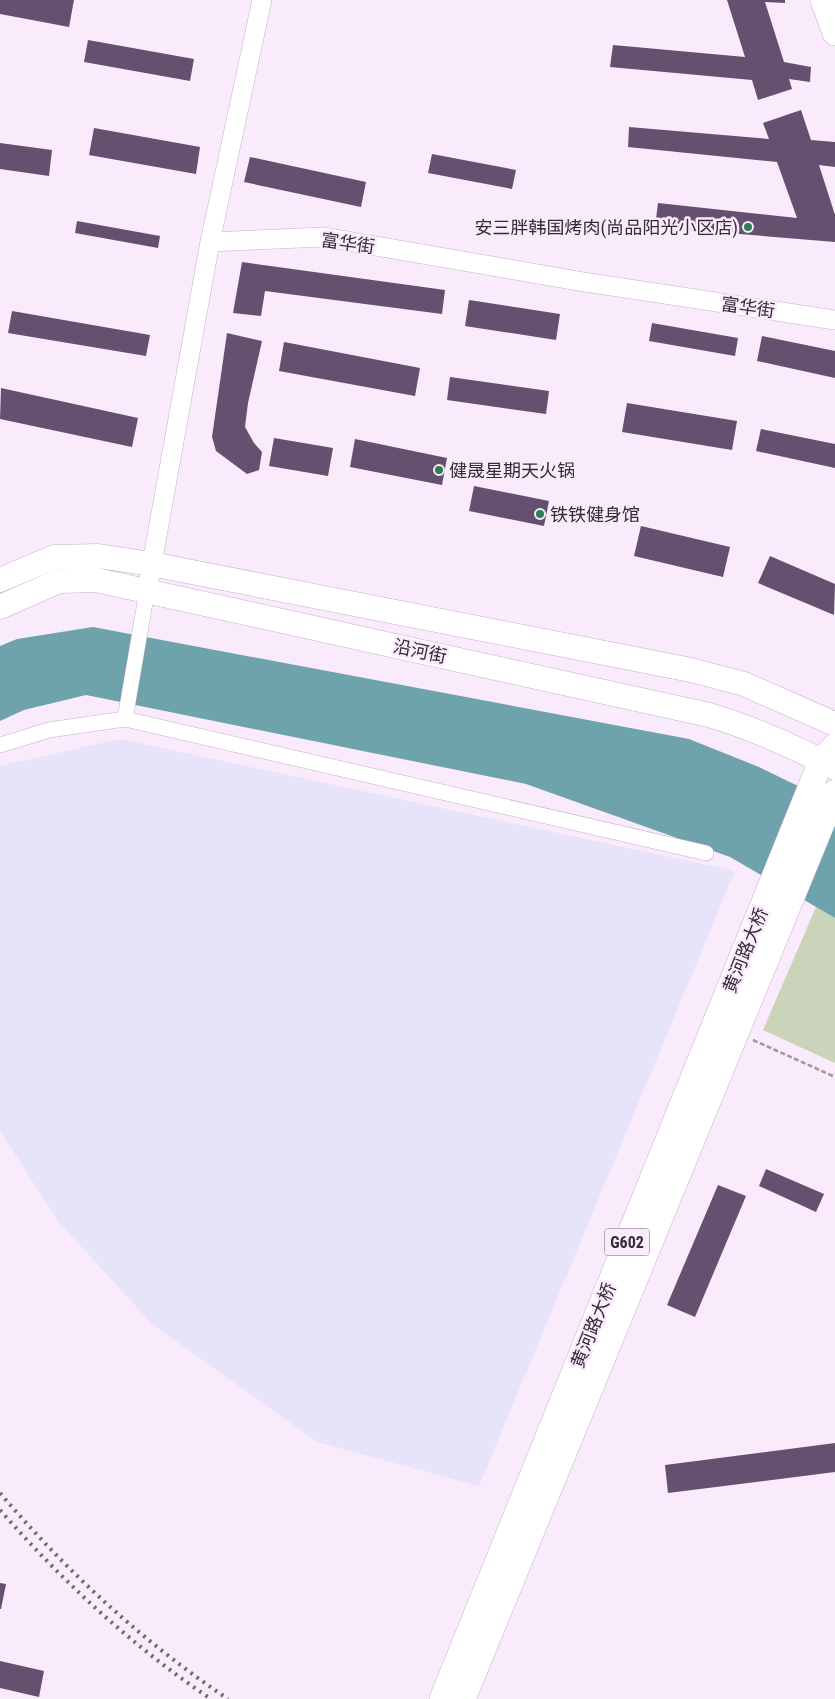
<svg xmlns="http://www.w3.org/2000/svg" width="835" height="1699" viewBox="0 0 835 1699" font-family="'Roboto Condensed','Noto Sans SC',sans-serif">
  <rect width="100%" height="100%" fill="#f9ebfc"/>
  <path fill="#e7e3f9" d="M120 739 735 871 479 1486 317 1442 152 1324 58 1221 0 1131V766Z"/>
  <path fill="#cad4ba" d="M816 907 835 918V1063L763 1030Z"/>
  <path fill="#6fa3ac" d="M93 627 689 739 759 767 835 804V918L730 857 526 784 86 695 24 710 0 721V646L17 639Z"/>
  <path fill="#655070" d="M0 0H74L69 27 0 14Z
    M727 0H785V3L765 2 784 62 811 67 810 82 789 79 792 89 758 100 752 80 610 67 613 45 745 57Z
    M88 40 194 59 190 81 84 62Z
    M801 110 811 140 835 142V167L819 165 835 215V242L655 227 658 203 797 218 777 162 628 147 629 127 769 139 763 123Z
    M94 128 200 147 196 174 89 155Z
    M0 143 52 150 49 176 0 169Z
    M432 154 516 170 512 189 428 173Z
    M250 157 366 182 361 207 244 182Z
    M77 221 160 236 158 248 75 233Z
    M242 262 445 290 442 314 265 291 261 316 233 313Z
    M469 300 560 314 556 340 465 326Z
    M12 311 150 335 146 356 8 333Z
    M652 323 738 338 735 356 649 341Z
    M227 333 262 341 248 403 245 427 254 443 262 452 259 470 247 474 216 451 212 437Z
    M762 336 835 351V378L757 361Z
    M284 342 420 368 415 396 279 371Z
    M450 377 549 391 546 414 447 400Z
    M1 388 138 418 132 447 0 419Z
    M627 403 737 421 732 450 622 432Z
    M761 429 835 444V468L756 451Z
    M274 438 333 448 328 476 269 466Z
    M355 439 447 458 442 485 350 467Z
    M474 486 549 501 544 526 469 511Z
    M641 526 730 547 723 577 634 556Z
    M770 556 835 584 834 615 758 583Z
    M766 1169 824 1194 816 1212 759 1186Z
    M718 1185 746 1196 695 1317 667 1305Z
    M835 1443V1472L668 1493 665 1465Z
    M0 1583 6 1584 1 1609H0Z
    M0 1661 44 1671 39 1697 0 1688Z"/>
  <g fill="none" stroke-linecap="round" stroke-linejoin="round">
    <g stroke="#c7b0cb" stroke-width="16">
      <path id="minor" d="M125 719 147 591
        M0 745 49 730 125 719 706 853"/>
    </g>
    <g stroke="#c7b0cb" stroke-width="20">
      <path id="tertiary" d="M210 242 262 0
        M147 591 210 242 324 237 584 282 835 320"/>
    </g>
    <g stroke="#c7b0cb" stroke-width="25">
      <path id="primary" d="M0 580 54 557 98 556 151 564 691 670 744 684 835 724
        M0 607 59 581 96 580 709 715C753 728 795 747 835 768"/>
    </g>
    <g stroke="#c7b0cb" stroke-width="26">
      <path id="trunk" d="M823 0 835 33
        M442 1699 821 761 835 746
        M463 1699 835 792"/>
    </g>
    <path stroke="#9f94a2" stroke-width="2.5" stroke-dasharray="5 2.5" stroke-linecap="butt" d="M753 1040 835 1077"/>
    <use href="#minor" stroke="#fff" stroke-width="15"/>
    <use href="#tertiary" stroke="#fff" stroke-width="19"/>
    <use href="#primary" stroke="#fff" stroke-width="24"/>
    <use href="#trunk" stroke="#fff" stroke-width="25"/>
    <path stroke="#726875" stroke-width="4" stroke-dasharray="2.5 5" stroke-linecap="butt" d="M0 1493C67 1572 142 1641 228 1699
      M0 1510C62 1581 132 1646 211 1699"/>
  </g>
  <g fill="#2e7e4f" stroke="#f9ebfc" stroke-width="2">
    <circle cx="748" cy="227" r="5"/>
    <circle cx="439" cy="470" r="5"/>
    <circle cx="540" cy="514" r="5"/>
  </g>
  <g text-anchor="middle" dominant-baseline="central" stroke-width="5" stroke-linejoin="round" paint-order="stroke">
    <rect fill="#f9ebfc" stroke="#6f6571" stroke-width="1" x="604.5" y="1228.5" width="45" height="27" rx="4"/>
    <g font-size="16" font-weight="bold" fill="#342b36">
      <text x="627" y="1242">G602</text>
    </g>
    <g font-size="18" fill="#342b36" stroke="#f9ebfc" text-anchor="start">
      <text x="738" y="227" text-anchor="end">安三胖韩国烤肉(尚品阳光小区店)</text>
      <text x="449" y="470">健晟星期天火锅</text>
      <text x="550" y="514">铁铁健身馆</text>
    </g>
    <g font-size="18" fill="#342b36" stroke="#f9ebfc">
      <text transform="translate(348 243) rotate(8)">富华街</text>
      <text transform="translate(748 307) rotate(8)">富华街</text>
      <text transform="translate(420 651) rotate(12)">沿河街</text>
      <text transform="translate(745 950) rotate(-68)">黄河路大桥</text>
      <text transform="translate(593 1325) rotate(-68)">黄河路大桥</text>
    </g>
  </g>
</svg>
